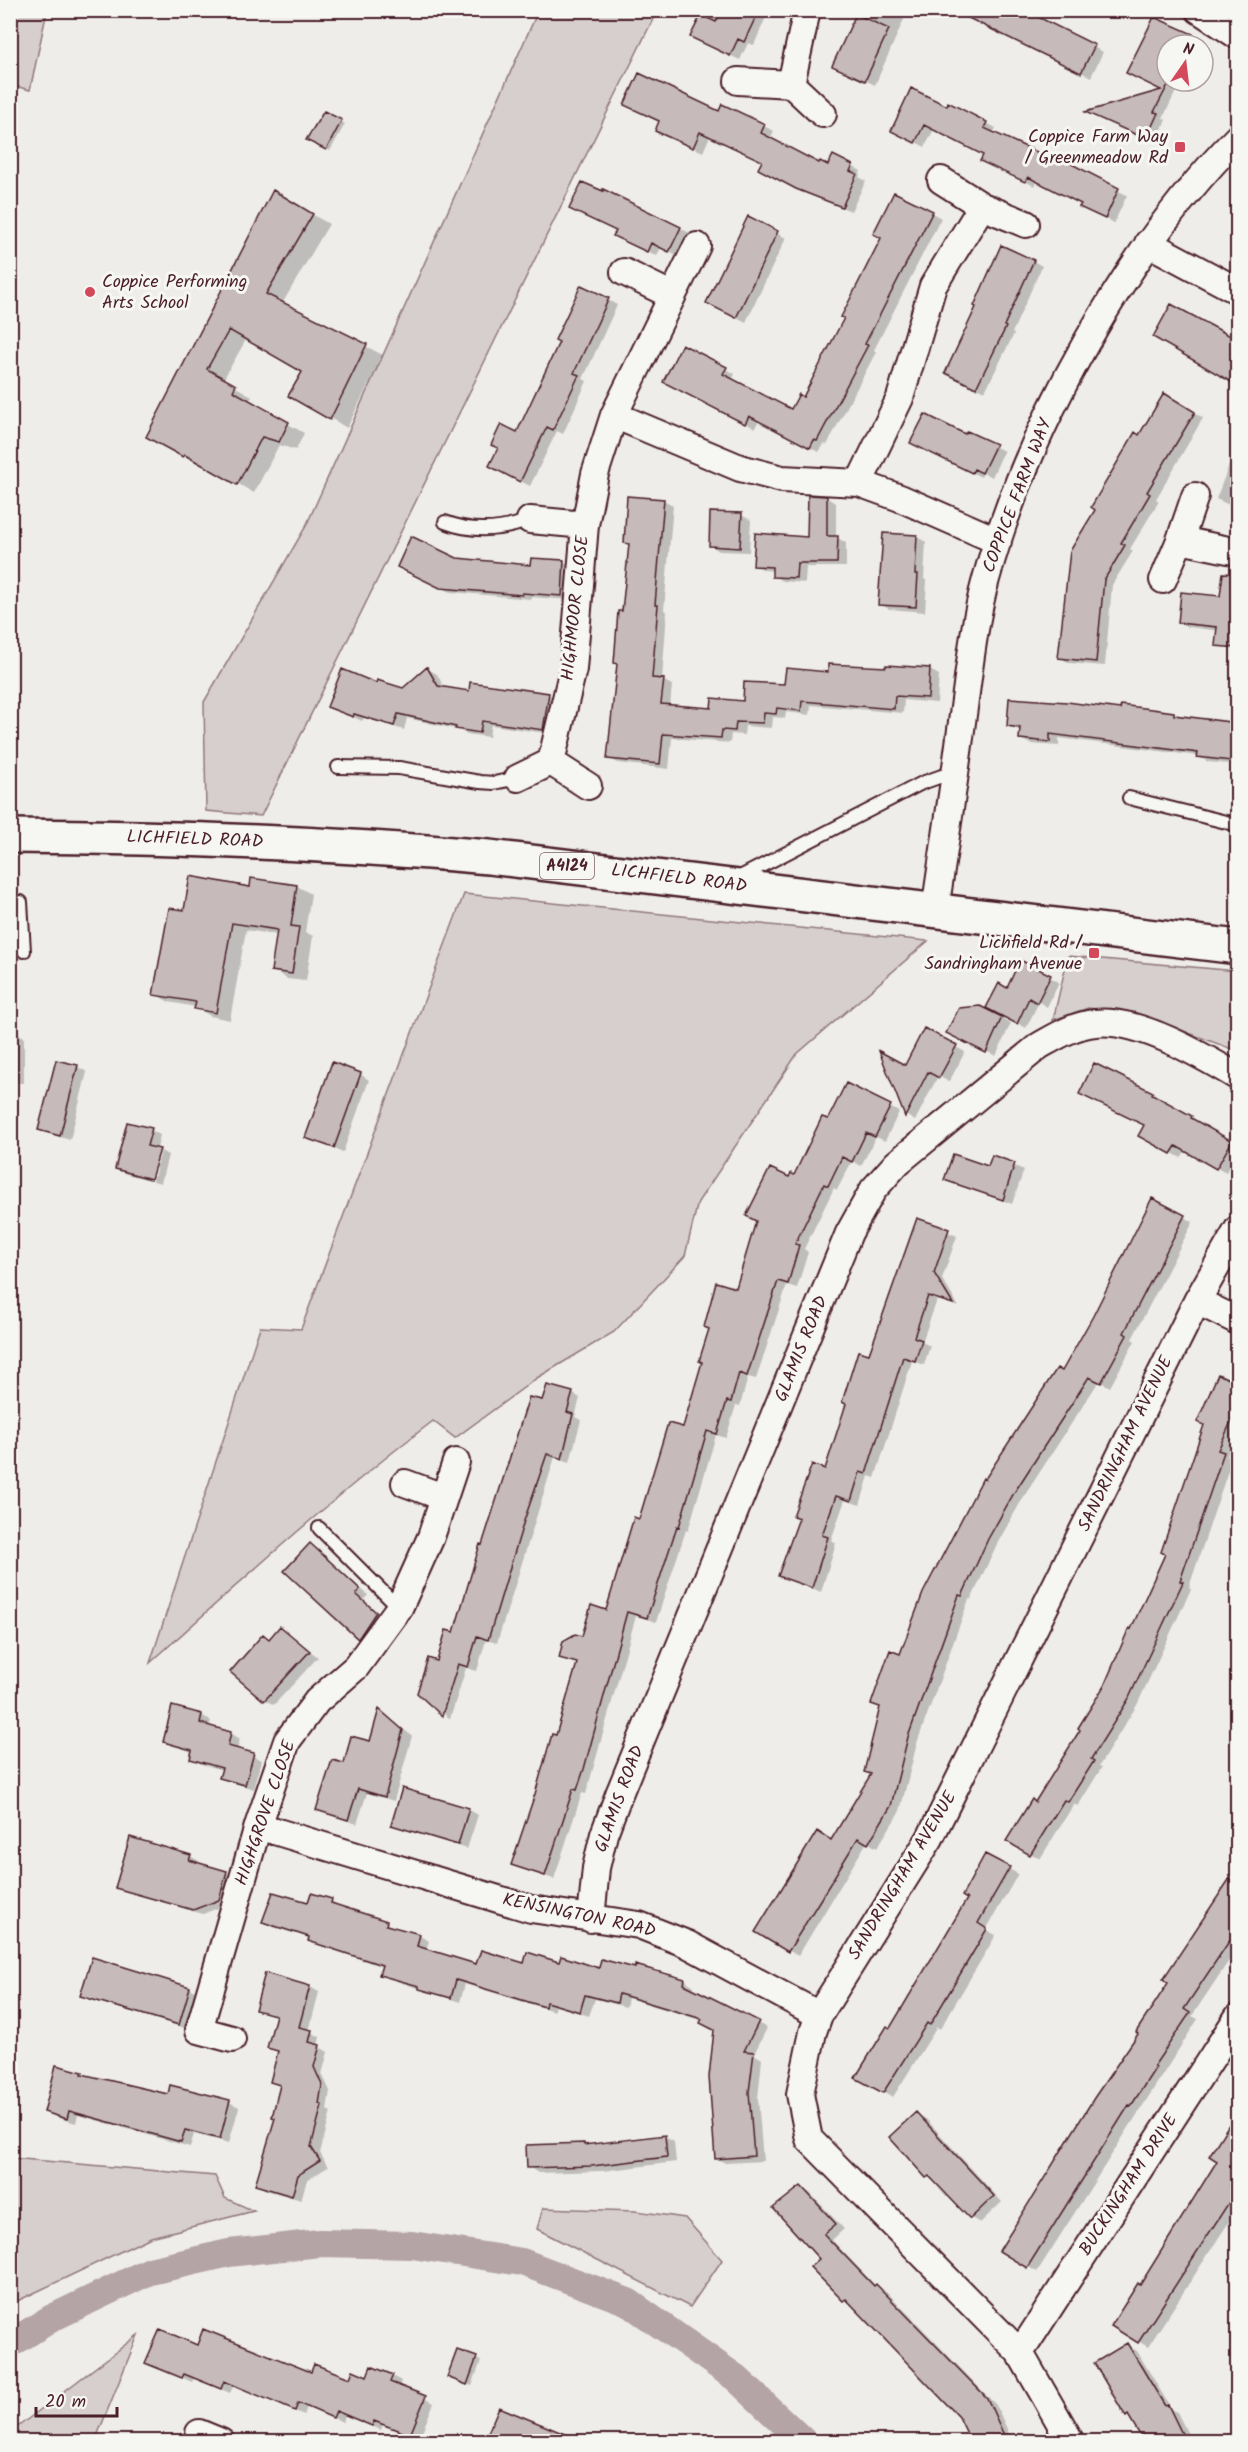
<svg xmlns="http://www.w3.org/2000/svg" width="1248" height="2452" viewBox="0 0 1248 2452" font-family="Kalam,sans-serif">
  <rect width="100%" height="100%" fill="#efedea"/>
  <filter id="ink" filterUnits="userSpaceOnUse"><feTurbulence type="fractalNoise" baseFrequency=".0167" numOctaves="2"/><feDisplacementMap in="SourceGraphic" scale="12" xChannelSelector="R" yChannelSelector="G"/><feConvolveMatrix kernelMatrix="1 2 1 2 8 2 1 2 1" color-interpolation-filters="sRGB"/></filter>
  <g filter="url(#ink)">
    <path fill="#d7cfce" stroke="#90777c" stroke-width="1.5" d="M11 10 47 11 30 90 11 85Z
      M538 11H657L261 816 206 811 204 702 306 526Z
      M464 894 928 941 797 1054 698 1202 685 1256 614 1332 537 1378 455 1438 433 1421C334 1496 242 1580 150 1663L260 1327 301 1329Z
      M1068 956 1237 971V1051L1138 1014 1088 1008 1053 1020Z
      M11 2158 215 2176 225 2198 254 2211 151 2237 11 2304Z
      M543 2208 636 2211 685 2218 722 2260 690 2307 537 2229Z
      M138 2335 95 2441H11V2432Z"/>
    <path fill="#0003" d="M718 10H769L754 45 748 43 740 60 701 42Z
      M859 10H908L875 85 834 65Z
      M954 10H1021L1103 52 1091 77Z
      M1154 19 1202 41 1201 45H1167V81H1181L1163 118 1166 120 1155 143 1096 116 1164 91Z
      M949 104 996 128 993 133 1127 195 1114 223 1037 181 1035 186 991 166 984 155 934 129 925 147 902 135 947 108Z
      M723 106 774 131 770 139 819 165 828 167 852 166 861 171 859 177 866 181 851 211 807 193 769 174 764 161 710 136 703 152 666 135 719 113Z
      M324 113 345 124 330 151 308 140Z
      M604 191 690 233 679 256 661 247 657 256 624 240Z
      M273 192 329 224 282 304 383 355 347 428 290 395 304 371 247 338 223 380 252 396 249 402 304 433 296 450 279 445 254 493 202 463 201 465 164 446Z
      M932 213 941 218 874 350 876 352 827 445 824 444 819 452 759 420 755 428 674 386 683 346 735 374 732 380 792 411 804 399 846 318 883 238Z
      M749 219 786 238 746 322 717 307Z
      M1238 221V236L1230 230Z
      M1033 261 1042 266 1012 333 1014 334 985 391 956 378Z
      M608 300 617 305 583 379 587 381 563 434 557 431 530 486 500 471 561 342Z
      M1164 395 1203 418 1156 499 1159 501 1130 549 1133 551 1112 585 1105 666 1069 663 1060 657 1097 509Z
      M968 433 1004 451 992 477 983 473 981 477 921 448 966 436Z
      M1229 465 1238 468V509L1216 499Z
      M827 498 836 503V537L846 543V567H806L805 583 783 581 773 576 774 571 764 570 755 565 809 538Z
      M663 500 673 505 664 610 667 612 662 680 672 685 670 707 713 710 744 703 786 685 830 673 930 670 939 675 937 703 904 700 903 713 811 705 810 715 786 712 785 718 773 717 772 728 745 726 744 735 731 734 730 743 672 738 669 769 618 763 609 758 630 545 626 543Z
      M741 515 751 520 749 552 719 551 710 545Z
      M917 537 926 542 924 579 927 581 925 612 889 609 880 604Z
      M456 559 532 566 564 562 573 567 571 600 531 597V599L451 592 408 572Z
      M1238 601 1221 631 1188 627 1179 622Z
      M428 669 437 674 445 689 470 693 471 684 549 695 558 700 552 734 491 725 489 737 466 734 459 730 407 718 404 730 364 718 362 721 328 706 377 686 404 689Z
      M1121 711 1174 713 1181 717 1238 724V765L1208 762 1198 756 1059 738V746L1030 744 1020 738 1021 731 1008 726Z
      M252 879 297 886 311 894 305 932 313 936 306 981 287 979 273 970 278 935 246 930 230 1020 210 1016 196 1007 169 1002 155 994 185 912 251 889Z
      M1021 962 1059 982 1047 1007 1039 1002 1026 1028 1002 1015 1001 1018 1011 1023 996 1056 957 1037 999 1017 1008 990Z
      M10 1029 24 1037V1083H10Z
      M925 1030 965 1052 949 1082 938 1076 915 1121 907 1116 882 1055 906 1067Z
      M57 1062 78 1067 87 1072 70 1140 49 1134 40 1129Z
      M1094 1065 1153 1093 1201 1123 1199 1125 1238 1146V1152L1226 1172 1186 1150 1181 1158 1140 1135 1145 1125Z
      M360 1074 369 1080 343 1152 306 1138Z
      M847 1085 899 1112 885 1141 876 1137 861 1166 852 1161 837 1190 834 1188 804 1249 808 1252 797 1288 787 1285 756 1379 748 1377 740 1406 736 1405 726 1438 716 1435 688 1531 686 1530 656 1622 636 1616 586 1794 582 1793 554 1879 521 1869 512 1864 557 1737 578 1664 561 1657 607 1612 640 1521 684 1429 737 1290 790 1179 795 1177 828 1121Z
      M151 1130 160 1135 150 1180 126 1174 117 1169Z
      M161 1151 168 1155 161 1183 153 1181Z
      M993 1157 1024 1170 1012 1204 946 1179 989 1168Z
      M1153 1200 1193 1222 1132 1339 1135 1341 1110 1387 1099 1381 1023 1498 997 1544 971 1600 969 1599 917 1743 900 1811 877 1848 867 1842 798 1956 757 1932 832 1842 872 1775 866 1771 881 1708 873 1703 901 1655 924 1593 984 1480 986 1481 1063 1373 1094 1317Z
      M918 1220 957 1236 942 1279 959 1307 937 1300 922 1342 930 1346 924 1365 912 1361 875 1478 869 1476 860 1505 845 1500 831 1540 836 1543 821 1592 780 1575 826 1471 870 1356Z
      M1238 1385V1432L1227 1456 1232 1459 1189 1587 1191 1589 1137 1705 1099 1766 1102 1767 1078 1806 1074 1804 1040 1859 1008 1840 1036 1804 1083 1729 1105 1686 1166 1554 1205 1425Z
      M572 1393 580 1398 575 1417 581 1420 570 1462 555 1457 497 1643 486 1640 477 1671 466 1668 450 1719 419 1693 455 1634 483 1546 543 1402Z
      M310 1545 319 1550 368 1595 364 1600 384 1618 368 1643 359 1638Z
      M280 1628 318 1657 274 1705 265 1700 270 1640Z
      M174 1707 202 1715 211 1721 209 1727 231 1733 240 1739 237 1750 262 1760 254 1789 230 1782 221 1777 223 1770 201 1764 192 1759 193 1752 173 1746 164 1741Z
      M380 1711 412 1736 394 1801 367 1793 357 1824 327 1814 318 1809 345 1765 371 1743Z
      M468 1809 478 1815 467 1849 402 1829 393 1824Z
      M190 1856 199 1861 198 1865 226 1873 235 1878 228 1904 203 1914 126 1892 117 1887Z
      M986 1856 1018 1874 986 1930 996 1935 940 2029 937 2027 893 2097 857 2077 891 2030 969 1898Z
      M1238 1868V1947L1192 2016 1198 2019 1037 2272 1001 2250 1140 2033Z
      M333 1902 340 1907 420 1936 429 1941 426 1950 477 1966 560 1964 685 1980 694 1986 693 1990 767 2028 754 2054 762 2059 758 2098 763 2161 725 2163 716 2158 715 2030 703 2021 628 1998 626 2007 595 1999 589 2016 556 2006 554 2011 465 1984 460 2002 390 1979 381 1974 383 1967 319 1945 310 1938 273 1927 264 1922 330 1910Z
      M93 1959 190 1988 199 1994 188 2029 91 2000 82 1995Z
      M266 1975 310 1987 319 1992 309 2031 320 2037 318 2046 328 2052 322 2074 330 2091 327 2110 331 2112 320 2153 328 2167 307 2180 301 2200 266 2190 257 2185 277 2119 281 2087 271 2082 279 2053 269 2047 277 2017 256 2009Z
      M82 2074 169 2096 229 2102 239 2107 229 2143 194 2134 190 2147 78 2115 76 2123 55 2117 46 2112Z
      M916 2114 926 2119 1002 2202 980 2223 971 2218 936 2182 927 2177Z
      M1238 2116V2208L1148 2347 1113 2326 1141 2287 1219 2160Z
      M665 2137 674 2142 676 2162 602 2171 538 2173 529 2167 584 2144 587 2146Z
      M801 2188 810 2193 844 2229 832 2240 876 2286 886 2291 996 2405 1013 2442H973L960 2416 853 2305 844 2300 821 2259Z
      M1127 2345 1137 2351 1172 2410 1177 2412 1192 2442H1145Z
      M197 2347 312 2374 350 2380 392 2376 401 2381 399 2387 434 2403 419 2439 383 2424 381 2430 345 2415 343 2422 307 2407 304 2415 234 2385 230 2393 194 2378 192 2382 147 2362Z
      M457 2352 481 2361 472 2386 452 2379Z"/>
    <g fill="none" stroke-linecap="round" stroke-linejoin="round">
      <path stroke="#b4a4a5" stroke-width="28" d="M10 2344 52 2318 150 2271 229 2253 320 2243 412 2245 522 2262 628 2302 736 2378 804 2442"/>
    </g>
    <path fill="#c6babb" stroke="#4a1f2b" stroke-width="1.5" d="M722 10H759L744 42 738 39 730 56 690 37 701 15 716 22Z
      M952 10H1024L1095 45 1081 73Z
      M856 14 889 29 865 81 832 66Z
      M1154 17 1193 34 1187 45H1167V81H1170L1154 112 1158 113 1146 139 1085 112 1161 90 1126 73Z
      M639 73 719 111 722 104 765 124 761 133 819 163 820 161 828 165 833 155 853 165 850 171 857 174 842 207 796 189 758 169 762 161 700 132 693 148 655 131 659 121 624 105Z
      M911 88 947 106 948 102 987 122 984 128 1048 157 1050 153 1119 188 1105 219 1079 207 1081 204 1028 177 1025 182 980 161 983 155 924 125 915 143 891 131Z
      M324 111 342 120 326 150 306 140Z
      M582 182 603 191V189L681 227 669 252 651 243 647 252 613 236 616 231 569 209Z
      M273 190 313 214 266 294 367 344 330 420 288 396 302 372 229 330 207 369 236 385 233 391 289 422 279 442 262 437 237 485 185 455 183 457 146 437Z
      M894 192 933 211 865 344 868 345 817 441 814 440 810 448 749 416 745 424 663 382 682 344 727 367 723 374 791 409 799 394 803 397 844 318 841 317 881 238 873 234Z
      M748 216 778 231 736 318 706 303Z
      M1001 245 1034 260 1004 326 1006 327 976 388 945 373 976 307 974 306Z
      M581 285 609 298 574 373 579 375 553 430 547 427 520 482 489 466 498 448 491 445 501 424 517 432 559 342 555 340Z
      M1171 304 1238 340V386L1153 337Z
      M1164 393 1195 412 1147 492 1150 494 1121 543 1125 545 1104 580 1096 662 1058 658 1070 551 1095 510 1091 507 1135 432 1139 435Z
      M925 414 965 434 967 431 996 444 982 473 974 469 972 473 910 443Z
      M808 495 827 496V536H838L837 563H797L796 578 772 577V567L753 566 755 533 807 537Z
      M627 496 664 499 655 605H658L652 678 664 679 661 704 711 708 712 698 743 701 744 682 784 684 786 668 828 672V664L886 667V665L930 668 928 698 895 696 894 709 802 701 801 711 777 708 776 714 764 713 763 723 736 722 735 731 722 730 721 738 663 734 660 764 607 759 617 664 614 663 618 611H622L629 544 624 543Z
      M710 512 742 513 740 548 709 546Z
      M883 533 917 535 915 574H918L916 607 878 605Z
      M411 536 457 558 530 565 531 558 564 560 562 596 522 593V595L440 588 397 567Z
      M1223 573 1238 574V648L1215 646 1217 627 1178 623 1181 592 1220 596Z
      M427 667 438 686 469 691 470 682 549 693 543 730 482 721 480 733 455 729 456 727 398 714 394 726 354 714 353 717 327 707 342 669 376 683 377 680 403 688Z
      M1009 698 1067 702 1120 709 1121 705 1174 712V715L1238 723V759L1232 758 1231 761 1197 757 1198 753 1050 734V742L1019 739 1020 728 1007 726Z
      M190 876 250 887 251 878 297 885 291 926 299 927 292 974 271 971 277 930 232 923 216 1013 194 1009 196 1002 153 995 169 908 184 910Z
      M1020 960 1051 975 1037 1003 1029 998 1017 1024 986 1008 999 983 1007 988Z
      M980 1006 1002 1017 986 1053 946 1033 959 1008Z
      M924 1028 957 1045 939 1078 928 1072 905 1117 879 1051 905 1065Z
      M56 1060 78 1065 60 1136 38 1130Z
      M332 1062 361 1073 334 1148 305 1138Z
      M1094 1063 1153 1092 1152 1094 1192 1116 1191 1118 1232 1141 1216 1169 1176 1146 1171 1154 1138 1136 1144 1125 1079 1094Z
      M846 1083 891 1105 875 1137 866 1133 852 1162 842 1157 828 1186 824 1184 795 1244 799 1245 788 1284 778 1281 747 1376 739 1373 731 1402 727 1401 717 1434 707 1431 679 1527 677 1526 647 1618 627 1612 584 1769 577 1790 573 1789 545 1876 511 1865 535 1794 552 1734 556 1735 577 1663 559 1658 563 1641 575 1634 582 1636 591 1605 606 1610 634 1517 639 1519 668 1423 683 1427 702 1362 699 1361 709 1329 704 1327 716 1282 736 1288 756 1221 746 1216 770 1168 789 1177 791 1173 794 1175 822 1117 828 1119Z
      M127 1122 152 1128 147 1146 160 1149 151 1179 115 1169Z
      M953 1154 988 1166 992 1155 1015 1163 1003 1200 944 1180Z
      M1152 1198 1185 1215 1124 1333 1127 1335 1101 1383 1089 1377 1014 1493 988 1539 962 1596 959 1595 908 1737 891 1806 868 1844 858 1838 788 1952 755 1932 817 1831 831 1840 871 1774 864 1772 880 1707 871 1704 890 1650 900 1654 923 1593 983 1478 985 1479 1057 1368 1062 1371 1093 1316Z
      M917 1218 949 1229 934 1273 953 1304 928 1296 914 1337 922 1340 915 1361 903 1357 866 1474 860 1472 851 1501 836 1496 822 1535 828 1537 812 1588 778 1576 799 1518 793 1516 812 1464 825 1469 846 1404 842 1402 858 1351 869 1354Z
      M1218 1374 1238 1383V1407L1218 1450 1224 1452 1180 1581 1183 1582 1128 1700 1091 1759 1094 1761 1068 1802 1064 1800 1030 1855 1006 1841 1032 1799 1035 1802 1080 1730 1078 1728 1104 1686 1129 1628 1131 1629 1165 1554 1161 1552 1204 1425 1197 1422Z
      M547 1385 573 1392 567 1412 573 1414 562 1459 547 1454 524 1521 488 1640 477 1636 468 1667 458 1664 442 1716 417 1693 428 1658 437 1661 446 1630 454 1632 480 1544 482 1545 529 1397 542 1400Z
      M310 1543 360 1589 356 1594 376 1612 358 1639 284 1571Z
      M280 1626 310 1651 264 1701 230 1672 263 1634 269 1639Z
      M172 1706 202 1714 200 1723 231 1732 228 1746 254 1753 245 1785 219 1778 222 1768 190 1759 192 1750 163 1742Z
      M379 1709 403 1730 385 1797 358 1789 348 1820 316 1810 332 1760 344 1763 351 1736 370 1741Z
      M402 1788 469 1808 458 1845 391 1825Z
      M130 1837 191 1855 189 1860 227 1871 219 1900 193 1910 115 1888Z
      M985 1854 1010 1867 978 1923 987 1929 930 2025 927 2023 883 2093 855 2078 887 2026 890 2028 967 1899 962 1896Z
      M1238 1866V1928L1184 2009 1190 2013 1154 2066 1156 2067 1131 2106 1129 2105 1027 2268 999 2251 1094 2098 1138 2034 1136 2032 1168 1983 1163 1979Z
      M273 1892 308 1902 311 1893 332 1899 331 1903 387 1921 386 1925 420 1934 417 1946 476 1964 481 1950 524 1963 527 1952 559 1962 561 1956 599 1968 601 1959 635 1968V1965L685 1979 684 1984 759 2021 744 2051 754 2052 749 2092 754 2156 715 2159 709 2077 714 2030 700 2023 702 2019 619 1994 617 2003 585 1995 580 2012 546 2002 545 2007 456 1980 451 1998 419 1989V1986L379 1975 382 1965 308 1941 309 1937 262 1922Z
      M92 1957 190 1987 179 2025 80 1996Z
      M265 1973 310 1986 299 2027 312 2030 309 2042 320 2045 314 2067 322 2085 319 2104 322 2105 311 2147 320 2161 298 2175 292 2196 255 2185 275 2118 272 2117 280 2085 270 2082 278 2051 267 2048 276 2015 255 2010Z
      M56 2065 83 2072 82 2074 168 2094 170 2085 230 2100 220 2139 185 2130 181 2142 69 2111 67 2119 44 2112Z
      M1238 2110V2174L1229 2185 1237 2190 1138 2343 1111 2326 1138 2283 1140 2285 1217 2161 1209 2156Z
      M916 2112 994 2196 970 2219 929 2176 926 2178 889 2137Z
      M665 2135 667 2157 592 2166 527 2168 526 2145 584 2143V2145Z
      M801 2186 836 2224 824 2234 874 2286 876 2284 987 2398 1007 2442H971L959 2417 846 2299 843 2301 810 2267 819 2259 773 2208Z
      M160 2329 197 2345 203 2329 311 2372 314 2364 350 2378 353 2370 367 2376 371 2366 393 2375 390 2382 426 2396 410 2435 374 2421 372 2426 336 2411 333 2418 298 2403 295 2411 224 2381 221 2389 184 2374 182 2378 145 2363Z
      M1127 2343 1165 2406 1168 2405 1186 2442H1144L1128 2415 1126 2417 1094 2363Z
      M457 2350 477 2357 467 2385 447 2377Z
      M499 2407 582 2441V2442H484Z"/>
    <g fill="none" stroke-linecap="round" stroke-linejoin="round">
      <g stroke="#4a1f2b" stroke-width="16">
        <path id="lane" d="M445 522C473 533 503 530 530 520
          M338 767 399 768 480 782 494 783 518 778
          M1129 798 1238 825
          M736 879 922 783 956 771
          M10 902H21L24 951
          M319 1528 399 1608"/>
      </g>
      <g stroke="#4a1f2b" stroke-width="30">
        <path id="street" d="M1199 10 1238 36
          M738 81 791 84 823 114
          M791 84 807 10
          M941 180 982 206 1026 224
          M1148 243 1238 291
          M624 272 671 295
          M614 415 740 468 782 479 859 483 900 498 998 541
          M859 483 900 398 933 286 982 206
          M530 520 585 525 573 669 551 762
          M585 525 595 474 614 415 697 246
          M1180 540 1238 552
          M1163 580 1180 540 1195 496
          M518 778 551 762 588 786
          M935 911C944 848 954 785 962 722 969 674 973 626 986 579 1028 427 1127 248 1238 137
          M1197 1301 1238 1321
          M405 1483 443 1497
          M258 1826 531 1909 639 1925 687 1944 819 2015
          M591 1919 596 1868 604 1834 619 1794 849 1233 873 1190 897 1163 1039 1046C1057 1036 1074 1025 1095 1023 1138 1018 1201 1055 1238 1077
          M232 2039 199 2030 258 1826 287 1741 317 1701 356 1667 399 1608 431 1537 456 1462
          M1020 2353 1238 2017
          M199 2433 221 2442
          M1071 2442 1020 2353 809 2139 800 2094 813 2032 819 2015 930 1838 1197 1301 1238 1229"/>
      </g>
      <g stroke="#4a1f2b" stroke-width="38">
        <path id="primary" d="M10 836C171 837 330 843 489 857L1238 947"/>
      </g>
      <use href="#lane" stroke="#f6f6f2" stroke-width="12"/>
      <use href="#street" stroke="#f6f6f2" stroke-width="26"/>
      <use href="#primary" stroke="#f6f6f2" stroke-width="33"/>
    </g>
  </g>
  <g fill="#d1495b" stroke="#f6f6f2" stroke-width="2">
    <rect x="1174" y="141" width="12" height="12" rx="3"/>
    <circle cx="90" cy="292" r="6"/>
    <rect x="1088" y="947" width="12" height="12" rx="3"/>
  </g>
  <g text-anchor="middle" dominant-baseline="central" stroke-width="6" stroke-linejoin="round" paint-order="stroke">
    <rect fill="#f6f6f2" stroke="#7e6067" stroke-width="1.5" x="540" y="853" width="54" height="26" rx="4.5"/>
    <g font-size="16" font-weight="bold" fill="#4a1f2b">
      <text x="567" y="866">A4124</text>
    </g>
    <g font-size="18" fill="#4a1f2b" stroke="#f6f6f2" text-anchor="end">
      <text x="1168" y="137">Coppice Farm Way<tspan x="1168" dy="21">/ Greenmeadow Rd</tspan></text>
      <text x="102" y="282" text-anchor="start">Coppice Performing<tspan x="102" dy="21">Arts School</tspan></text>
      <text x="1082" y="943">Lichfield Rd /<tspan x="1082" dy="21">Sandringham Avenue</tspan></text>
    </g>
    <g font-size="18" fill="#4a1f2b" stroke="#f6f6f2">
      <text transform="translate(1018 496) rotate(-69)">COPPICE FARM WAY</text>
      <text transform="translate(576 608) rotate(-84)">HIGHMOOR CLOSE</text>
      <text transform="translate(195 840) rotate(2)">LICHFIELD ROAD</text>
      <text transform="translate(679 879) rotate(7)">LICHFIELD ROAD</text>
      <text transform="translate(802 1349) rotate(-68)">GLAMIS ROAD</text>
      <text transform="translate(1126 1444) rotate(-64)">SANDRINGHAM AVENUE</text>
      <text transform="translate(620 1799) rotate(-70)">GLAMIS ROAD</text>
      <text transform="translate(266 1813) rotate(-71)">HIGHGROVE CLOSE</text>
      <text transform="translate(903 1876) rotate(-59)">SANDRINGHAM AVENUE</text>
      <text transform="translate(579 1916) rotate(12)">KENSINGTON ROAD</text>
      <text transform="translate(1129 2185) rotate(-57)">BUCKINGHAM DRIVE</text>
    </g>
  </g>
  <rect width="1248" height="2452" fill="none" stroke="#f6f6f2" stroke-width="36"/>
  <rect x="18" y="18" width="1212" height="2416" fill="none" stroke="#4a1f2b" stroke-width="2" filter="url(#ink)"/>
  <g transform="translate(1185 63) rotate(14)"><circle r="28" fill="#f6f6f2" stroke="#b1a0a2" stroke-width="1.5"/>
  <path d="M0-4.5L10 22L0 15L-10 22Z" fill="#d1495b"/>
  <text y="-9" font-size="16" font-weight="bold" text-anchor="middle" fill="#4a1f2b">N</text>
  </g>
  <path d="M36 2407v9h81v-9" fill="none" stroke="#4a1f2b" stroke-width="3"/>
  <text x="45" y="2407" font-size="18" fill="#4a1f2b" stroke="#f6f6f2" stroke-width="4.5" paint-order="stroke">20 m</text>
</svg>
